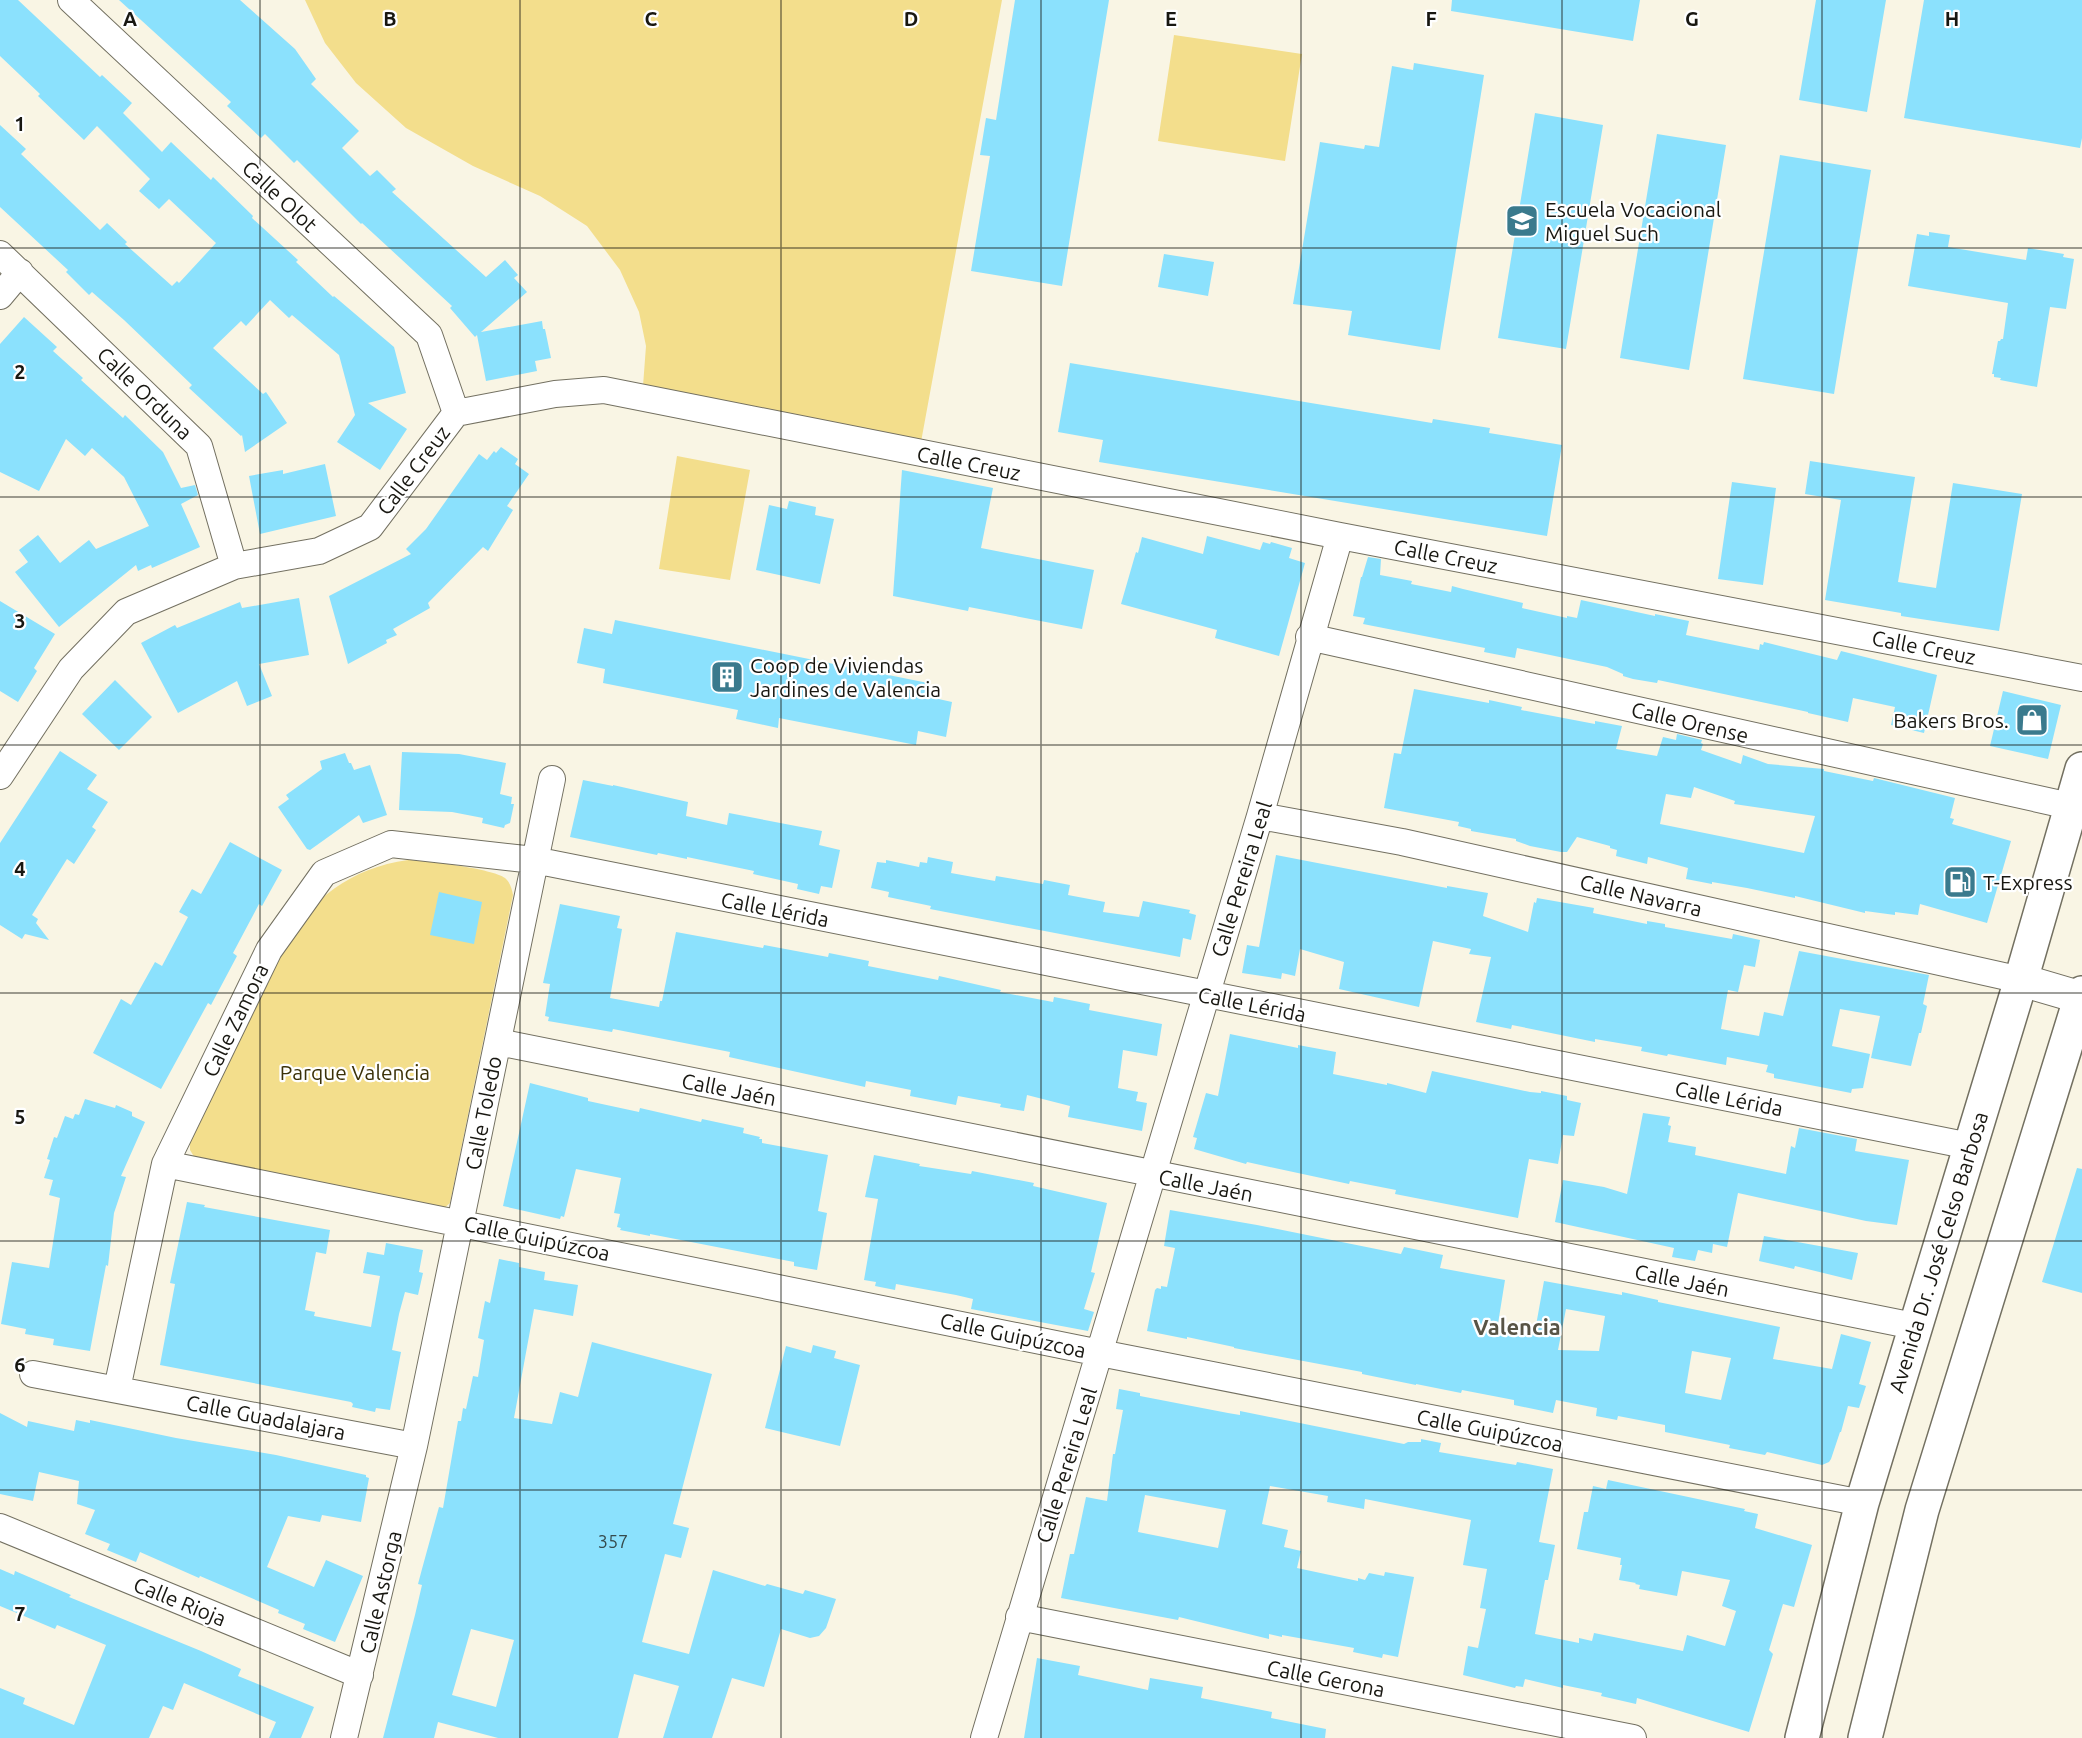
<svg xmlns="http://www.w3.org/2000/svg" width="2082" height="1738" viewBox="0 0 2082 1738" font-family="Ubuntu,sans-serif">
  <rect width="100%" height="100%" fill="#f9f5e4"/>
  <path fill="#f3de8c" d="M305 0H1002L921 442 643 386 646 346 639 312 620 270 587 226 540 196 473 166 406 128 356 83 325 43Z
    M1174 35 1302 54 1285 161 1158 141Z
    M677 456 750 470 730 580 659 569Z
    M408 860C424 860 494 869 505 878 510 882 512 889 513 895L450 1203 440 1212 199 1165 190 1150V1142C209 1102 227 1062 246 1022 257 998 267 969 281 947 312 899 350 868 408 860Z"/>
  <path fill="#8be1fd" fill-rule="evenodd" d="M0 0H18L100 77 102 75 132 103 123 113 162 152 171 142 211 180 213 177 253 216 252 218 298 260 296 262 333 297 334 296 394 347 406 393 368 403 407 429 380 470 337 442 355 415 339 355 292 315 289 318 270 300 246 326 241 321 213 348 263 394 266 392 287 423 245 452 242 435 241 436 189 388 192 385 124 320 92 292 89 295 66 272 68 270 0 207V125L26 149 21 154 100 230 107 223 127 242 125 244 172 286 177 281 179 283 216 243 169 199 159 209 139 191 150 179 97 126 84 140 38 96 40 94 0 56Z
    M119 0H240L295 49 316 79 311 84 359 131 342 148 370 176 377 170 396 189 392 192 486 277 505 260 518 275 514 278 527 292 481 332 542 321 543 329H545L551 358 535 361 537 371 486 381 477 335 475 337 450 308 452 306 362 223 361 224 297 160 294 163 265 134 261 138 227 106 231 102Z
    M1015 0H1109L1062 286 971 271 990 156 980 155 986 118 996 120Z
    M1452 0H1640L1633 41 1451 11Z
    M1816 0H1886L1867 112 1799 100Z
    M1924 0H2082V138L2080 148 1904 118Z
    M1414 63 1484 75 1440 350 1348 335 1352 311 1293 304 1320 142 1364 149 1365 145 1379 147 1392 66 1413 70Z
    M1535 113 1603 125 1566 349 1498 338Z
    M1657 134 1726 145 1689 370 1620 358Z
    M1780 155 1871 170 1834 394 1743 379Z
    M1929 232 1950 235 1948 247 2026 260 2028 248 2064 254 2063 257 2074 259 2066 309 2050 307 2037 387 2000 380 2001 378 1994 377V374H1992L1998 341H2000L2001 339H2003L2008 303 1908 286 1917 234 1929 236Z
    M1164 254 1214 262 1208 296 1158 287Z
    M24 317 57 347 53 351 83 378 81 380 123 418 125 415 163 452 181 488 195 485 198 495 181 504 200 547 152 568 151 565 138 571 136 565 59 627 15 572 28 562 19 550 38 535 60 563 89 540 96 549 149 526 124 477 92 448 85 456 66 439 39 491 0 472V344Z
    M1070 363 1432 423 1433 419 1490 428 1489 433 1562 445 1547 536 1099 462 1103 440 1058 432Z
    M501 447 518 459 515 464 529 474 507 506 513 510 488 551 483 547 428 603 430 608 393 629 397 635 386 640 387 643 348 664 329 596 411 554 406 549 426 529 479 454 487 460 494 451 496 453Z
    M1810 461 1915 477 1898 582 1936 588 1953 483 2022 494 1999 631 1901 616V613L1825 600 1841 500 1805 494Z
    M325 464 336 516 260 534 249 476 283 470V474Z
    M902 470 993 488 981 548 1094 570 1082 629 969 607 968 611 893 596Z
    M1732 482 1776 488 1763 585 1718 579Z
    M789 501 816 507 815 515 834 519 820 584 756 570 769 505 787 509Z
    M1207 536 1260 550 1263 542 1270 544 1271 542 1292 548 1289 558 1305 563 1279 656 1215 638 1217 630 1121 604 1136 552 1138 553 1142 537 1203 554Z
    M1368 557 1381 559 1380 575 1412 581 1411 584 1451 592 1452 586 1463 589 1523 603 1522 608 1567 618V616L1577 618 1581 600 1655 616V614L1689 621 1686 635 1759 650 1760 644 1763 645 1764 642 1837 660 1841 651 1937 675 1924 733 1891 725 1895 707 1853 698 1848 722 1808 713V712L1658 680 1657 683 1633 679 1623 676V674L1607 667 1517 648 1515 658 1484 652 1485 648 1363 624 1365 618 1353 616 1361 577H1362Z
    M299 598 309 655 259 664 272 696 247 706 237 681 178 713 141 643 175 625 177 628 240 602 242 608Z
    M0 601 55 634 34 668 37 671 18 702 0 691Z
    M615 620 928 683 925 696 952 702 946 737 918 731 916 745 779 718 778 728 736 719 738 710 603 683 605 669 577 663 584 628 612 634Z
    M115 680 152 717 119 750 82 714Z
    M1414 689 1489 703V700L1522 707 1521 710 1595 724V721L1622 726 1616 749 1657 756 1663 737 1676 740 1677 734 1702 740 1701 743 1703 744 1701 750 1741 764 1743 755 1768 764 1824 769V771L1873 781 1874 778 1955 798 1950 818 1954 819 1952 824 2011 841 1987 923 1920 904 1918 915 1895 912V915L1865 911V913L1795 896V898L1747 888 1712 882V884L1686 879 1688 868 1648 857 1647 864 1616 856 1617 850 1610 848V846L1577 837 1567 852H1561L1530 846 1516 841V839L1471 831V829L1458 826 1459 822 1384 808 1394 753 1401 754ZM1694 787 1735 801 1734 804 1815 816 1804 853 1660 824 1666 794 1691 798Z
    M2003 691 2061 705 2048 759 1990 746Z
    M60 751 97 775 87 789 108 802 92 827 96 830 74 864 67 859 32 915 38 919 36 923 49 940 25 934 22 939 0 925V843Z
    M402 752 459 754 506 763 500 794 512 797 511 804H514L510 823 505 825 504 828 482 823 483 818 452 812 399 810Z
    M345 753 349 763H351L354 770 370 765 387 815 363 823 359 815 310 850 307 849 278 807 289 799 286 795 322 769 320 761Z
    M583 780 613 786V785L688 802 686 816 727 825 729 813 822 831 819 845 840 850 832 888 821 886 819 894 797 889 798 884 753 874 754 871 687 857V859L658 853 657 855 570 837Z
    M230 842 282 870 262 906 259 904 233 953 237 956 211 1005 208 1003 161 1089 93 1053 121 999 131 1005 155 962 162 966 188 917 179 912 192 889 201 894Z
    M1276 855 1447 888V886L1488 893 1483 916 1528 932 1534 902 1536 903 1537 898 1594 908 1593 913 1647 924V921L1665 924V927L1732 939 1733 934 1760 940 1755 967 1744 965 1738 992 1728 990 1721 1029 1759 1036 1764 1012 1783 1016 1799 951 1929 975 1923 1004 1927 1006 1921 1033H1919L1911 1066 1871 1058 1880 1016 1840 1009 1832 1046 1870 1054 1863 1088 1852 1089 1851 1093 1774 1078V1074L1766 1072 1768 1065 1727 1057 1726 1065 1668 1054 1667 1056 1641 1051 1642 1047 1595 1039V1042L1512 1025 1511 1029 1476 1022 1491 957 1469 954 1471 949 1433 941 1419 1007 1339 989 1344 962 1300 949 1295 976 1282 973 1281 979 1242 973 1247 945 1259 947Z
    M928 857 953 862 951 873 995 881 996 876 1043 884 1044 880 1070 885 1068 895 1105 902 1103 912 1139 917 1143 901 1190 910 1189 913 1196 915 1191 940 1183 938 1180 957 930 909 931 906 888 897 889 892 871 888 877 862 886 863V860L919 867 920 862 927 863Z
    M439 892 482 902 474 944 430 935Z
    M560 904 620 916 617 928 622 929 610 998 659 1007 660 1001H662L676 932 763 948 764 945 828 957 829 953 869 961 868 966 938 980 939 976 1001 990 1000 992 1053 1002 1054 997 1090 1004 1089 1010 1162 1024 1157 1056 1123 1050 1118 1088 1138 1092 1136 1101 1147 1103 1142 1131 1068 1117 1070 1106 1027 1095 1024 1111 1000 1107 1001 1104 958 1096 956 1105 910 1096 911 1090 866 1081 865 1087 729 1057 730 1052 613 1029 612 1032 548 1021 549 1017 545 1016 550 984 543 983Z
    M1230 1034 1298 1048V1045L1336 1052 1333 1074 1387 1085V1083L1426 1093 1432 1071 1530 1092 1541 1093V1091L1567 1096V1100L1581 1103 1574 1136 1563 1135 1558 1164 1529 1159 1518 1218 1395 1194 1396 1190 1350 1181 1349 1184 1247 1162 1246 1164 1194 1149 1197 1138 1193 1137 1206 1093 1218 1096Z
    M530 1083 588 1098V1101L639 1112 640 1108 701 1122 702 1119 744 1128 743 1133 760 1137 759 1139H762V1143L828 1155 818 1211 827 1213 817 1270 794 1266V1262L650 1234V1236L620 1230 621 1228 617 1227 620 1214 614 1213 621 1178 576 1169 564 1217 561 1216 560 1219 503 1206Z
    M85 1099 115 1108 116 1105 132 1112V1116L145 1122 121 1176 126 1177 114 1213 108 1266 106 1265 90 1351 53 1345 54 1339 25 1334 26 1329 1 1324 12 1262 49 1268 60 1198 49 1195 53 1180 44 1178 50 1160 47 1159 54 1137 57 1138 65 1116 73 1119 75 1114 79 1115Z
    M1643 1113 1670 1117 1668 1125 1671 1126 1668 1142 1696 1147 1695 1155 1786 1174 1791 1146 1795 1148 1799 1128 1857 1139 1855 1151 1909 1160 1897 1225 1866 1221 1738 1193 1727 1247 1713 1244 1712 1253 1698 1250 1695 1261 1672 1257 1674 1248 1555 1222 1563 1180 1604 1187 1627 1194Z
    M874 1155 920 1164 919 1166 971 1174 972 1171 1034 1183 1033 1186 1107 1203 1091 1272 1095 1273 1084 1309 1094 1312 1088 1331 971 1309 973 1299 956 1295 896 1284 895 1290 875 1286 876 1282 864 1280 878 1199 865 1197Z
    M2077 1168 2082 1169V1293L2042 1282Z
    M187 1202 205 1205 204 1207 330 1230 326 1254 316 1252 305 1310 315 1312 314 1316 371 1327 380 1276 363 1273 367 1252 384 1255 386 1243 423 1250 419 1272 423 1273 418 1295 405 1292 399 1314 392 1350 401 1352 390 1410 376 1408 375 1412 352 1407 353 1404 351 1402 160 1365 175 1284 170 1283Z
    M1170 1210 1257 1225 1401 1254 1404 1247 1443 1255 1440 1268 1505 1280 1497 1330 1535 1331 1544 1281 1622 1295V1292L1658 1300V1302L1780 1327 1773 1359 1832 1369 1841 1334 1871 1342 1859 1384 1866 1386 1859 1408 1848 1406 1841 1432H1840L1831 1459 1829 1462 1822 1465 1767 1452 1765 1455 1729 1448 1730 1445 1665 1432V1425L1618 1416 1617 1420 1596 1416 1597 1408 1556 1400 1553 1413 1514 1405V1400L1462 1390 1461 1393 1416 1384V1385L1362 1374V1372L1234 1348V1347L1187 1337V1339L1147 1331 1155 1290 1157 1288 1161 1289V1286L1167 1287 1175 1248 1164 1246ZM1566 1309 1605 1316 1599 1351 1558 1350ZM1692 1351 1731 1358 1721 1400 1685 1393Z
    M1764 1236 1858 1253 1852 1280 1795 1266 1794 1269 1759 1261Z
    M499 1259 519 1263V1267L545 1272 544 1280 578 1285 573 1316 534 1309 514 1418 552 1424 560 1392 578 1397 592 1342 712 1374 673 1524 689 1528 681 1558 665 1554 642 1642 689 1654 713 1570 765 1586 767 1584 803 1594 805 1590 836 1599 826 1628 819 1636 810 1638 781 1629 764 1687 732 1678 712 1738H663L679 1686 634 1674 618 1738H498L438 1722 434 1738H383L415 1615 422 1585 418 1584 422 1569 439 1507 443 1508 458 1421H461L463 1408 466 1409 473 1376 478 1377 484 1340 478 1338 485 1301 490 1303ZM471 1629 514 1640 496 1707 452 1695Z
    M813 1345 836 1351 834 1358 860 1365 840 1446 765 1428 786 1346 811 1353Z
    M1119 1389 1140 1393V1396L1228 1413 1240 1415V1411L1404 1444 1408 1442H1421V1439L1441 1443 1439 1452 1516 1465 1517 1462 1553 1469 1539 1542 1555 1545 1548 1580H1545L1535 1634 1579 1643V1638L1592 1641 1594 1633 1683 1651 1687 1635 1725 1646 1736 1611 1722 1606 1730 1580 1682 1571 1677 1596 1639 1589 1640 1585 1635 1584 1636 1583 1619 1580 1622 1565H1620L1621 1558 1577 1549 1584 1512H1588L1593 1486 1606 1489 1608 1480 1745 1509 1744 1511 1758 1514 1755 1528 1812 1545 1794 1607 1783 1604 1769 1650 1773 1654 1749 1732 1637 1698 1636 1704 1601 1696 1602 1693 1563 1685V1688L1525 1679 1523 1687 1516 1686 1515 1688 1463 1675 1468 1646 1478 1648 1486 1609 1480 1608 1487 1569 1463 1565 1471 1520 1365 1499 1364 1509 1327 1502 1328 1496 1270 1486 1262 1524 1288 1530 1284 1547 1301 1551 1297 1568 1358 1581V1578L1365 1580 1369 1573 1384 1576 1385 1572 1414 1577 1398 1657 1383 1654 1382 1658 1353 1652 1354 1648 1282 1635V1637L1269 1634V1639L1179 1617 1178 1620 1061 1598 1070 1554H1074L1086 1497 1107 1501 1113 1454H1115L1123 1410 1116 1409ZM1145 1495 1226 1510 1218 1548 1138 1532Z
    M0 1413 27 1427 28 1421 74 1431 76 1420 90 1423V1420L176 1438 276 1455 366 1475V1477L369 1478 361 1522 322 1515 320 1522 288 1516 267 1567 314 1587 326 1560 363 1576 335 1642 303 1629 305 1624 278 1613 279 1610 200 1576 199 1578 140 1552 136 1562 107 1550 110 1544 85 1534 95 1510 77 1504 79 1481 39 1472 33 1501 0 1494Z
    M0 1569 14 1575 15 1571 71 1595 69 1597 201 1651 241 1669 238 1676 314 1707 301 1738H269L276 1722 184 1683 173 1710 163 1706 149 1738H0V1688L25 1698 23 1704 74 1725 106 1645 57 1625 55 1629 0 1606Z
    M1037 1658 1080 1666 1078 1675 1148 1690 1150 1678 1203 1687 1201 1698 1272 1712 1271 1718 1326 1729 1325 1738H1024Z"/>
  <g fill="none" stroke-linecap="round" stroke-linejoin="round">
    <g stroke="#737061" stroke-width="28">
      <path id="minor" d="M71 0 429 335 456 413
        M0 254 199 446 234 566
        M0 296 20 272
        M1309 637 2070 806
        M0 776 71 669 126 612 234 566 319 551 370 527 456 413 555 394 604 390 1340 536 2082 678
        M1260 816 1402 842 2021 980
        M498 1042 1914 1326
        M165 1164 1100 1353 1862 1503
        M33 1374 414 1446
        M117 1389 165 1164 269 950 324 873 391 844 534 860 1970 1146
        M0 1527 360 1675
        M1019 1617 1633 1738
        M344 1738 414 1446 552 779
        M984 1738 1260 816 1340 536"/>
    </g>
    <g stroke="#737061" stroke-width="34">
      <path id="tertiary" d="M2021 980 2082 998"/>
    </g>
    <g stroke="#737061" stroke-width="36">
      <path id="secondary" d="M1802 1738 1862 1503 2021 980 2082 769
        M1865 1738 1922 1510 2082 993"/>
    </g>
    <use href="#minor" stroke="#fff" stroke-width="26"/>
    <use href="#tertiary" stroke="#fff" stroke-width="32"/>
    <use href="#secondary" stroke="#fff" stroke-width="33"/>
  </g>
  <path fill="none" stroke="#181711" stroke-width="1.5" stroke-opacity="0.55" d="M260 0V1738M520 0V1738M781 0V1738M1041 0V1738M1301 0V1738M1562 0V1738M1822 0V1738M0 248H2082M0 497H2082M0 745H2082M0 993H2082M0 1241H2082M0 1490H2082"/>
  <defs>
    <g id="school-square" transform="scale(1.725)"><rect x="-9" y="-9" width="18" height="18" rx="4" fill="#3a7a8d" stroke="#fff"/><path d="M0-5L7-2L0 1L-7-2ZM-4 1L0 2.5L4 1V4Q0 6-4 4Z" fill="#fff"/></g>
    <g id="building-square" transform="scale(1.725)"><rect x="-9" y="-9" width="18" height="18" rx="4" fill="#3a7a8d" stroke="#fff"/><path d="M-4-6H4V6H1V3H-1V6H-4ZM-2.5-4.3h1.7v1.8h-1.7ZM.8-4.3h1.7v1.8H.8ZM-2.5-1h1.7V.8h-1.7ZM.8-1h1.7V.8H.8Z" fill="#fff"/></g>
    <g id="shop-square" transform="scale(1.725)"><rect x="-9" y="-9" width="18" height="18" rx="4" fill="#3a7a8d" stroke="#fff"/><path d="M-5-2.5h2.3a2.7 3.5 0 0 1 5.4 0H5L5.5 6h-11ZM-1.5-2.5h3a1.5 2.3 0 0 0-3 0Z" fill="#fff"/></g>
    <g id="fuel-square" transform="scale(1.725)"><rect x="-9" y="-9" width="18" height="18" rx="4" fill="#3a7a8d" stroke="#fff"/><path d="M-5.5-6h7V0h2V4h1.3V-2.5L3-4.5l.8-.8L6-3V5H2.5V1h-1V6h-7ZM-4.2-4.7v3.2H.2V-4.7Z" fill="#fff"/></g>
  </defs>
  <g fill-rule="evenodd">
    <use href="#school-square" x="1522" y="221"/>
    <use href="#building-square" x="727" y="677"/>
    <use href="#shop-square" x="2032" y="720"/>
    <use href="#fuel-square" x="1960" y="882"/>
  </g>
  <g text-anchor="middle" dominant-baseline="central" stroke-width="4.5" stroke-linejoin="round" paint-order="stroke">
    <g font-size="18" fill="#354a4c">
      <text x="613" y="1541">357</text>
    </g>
    <g font-size="21" fill="#181711" stroke="#fff">
      <text transform="translate(280 196) rotate(43)">Calle Olot</text>
      <text transform="translate(145 393) rotate(44)">Calle Orduna</text>
      <text transform="translate(969 463) rotate(11)">Calle Creuz</text>
      <text transform="translate(413 470) rotate(-53)">Calle Creuz</text>
      <text transform="translate(1446 556) rotate(11)">Calle Creuz</text>
      <text transform="translate(1924 647) rotate(11)">Calle Creuz</text>
      <text transform="translate(1690 722) rotate(13)">Calle Orense</text>
      <text transform="translate(1241 879) rotate(-73)">Calle Pereira Leal</text>
      <text transform="translate(1641 895) rotate(13)">Calle Navarra</text>
      <text transform="translate(775 909) rotate(11)">Calle Lérida</text>
      <text transform="translate(1252 1004) rotate(11)">Calle Lérida</text>
      <text transform="translate(235 1020) rotate(-64)">Calle Zamora</text>
      <text transform="translate(729 1089) rotate(11)">Calle Jaén</text>
      <text transform="translate(1729 1098) rotate(11)">Calle Lérida</text>
      <text transform="translate(483 1113) rotate(-79)">Calle Toledo</text>
      <text transform="translate(1206 1185) rotate(11)">Calle Jaén</text>
      <text transform="translate(537 1238) rotate(12)">Calle Guipúzcoa</text>
      <text transform="translate(1938 1252) rotate(-73)">Avenida Dr. José Celso Barbosa</text>
      <text transform="translate(1682 1280) rotate(11)">Calle Jaén</text>
      <text transform="translate(1013 1335) rotate(12)">Calle Guipúzcoa</text>
      <text transform="translate(266 1417) rotate(11)">Calle Guadalajara</text>
      <text transform="translate(1490 1430) rotate(11)">Calle Guipúzcoa</text>
      <text transform="translate(1066 1465) rotate(-73)">Calle Pereira Leal</text>
      <text transform="translate(380 1592) rotate(-77)">Calle Astorga</text>
      <text transform="translate(180 1601) rotate(22)">Calle Rioja</text>
      <text transform="translate(1326 1678) rotate(11)">Calle Gerona</text>
    </g>
    <g font-size="21" fill="#181711" stroke="#fff" text-anchor="start">
      <text x="1545" y="209">Escuela Vocacional<tspan x="1545" dy="24">Miguel Such</tspan></text>
      <text x="750" y="665">Coop de Viviendas<tspan x="750" dy="24">Jardines de Valencia</tspan></text>
      <text x="2009" y="720" text-anchor="end">Bakers Bros.</text>
      <text x="1983" y="882">T-Express</text>
    </g>
    <g font-size="21" fill="#3b3108" stroke="#fff">
      <text x="355" y="1072">Parque Valencia</text>
    </g>
    <g font-size="22" font-weight="bold" fill="#585446" stroke="#fff">
      <text x="1517" y="1326">Valencia</text>
    </g>
  </g>
  <g font-size="20" text-anchor="middle" font-weight="bold" fill="#181711" stroke="#fff" stroke-width="4.5" stroke-linejoin="round" paint-order="stroke">
    <text x="130" y="26">A</text>
    <text x="390" y="26">B</text>
    <text x="651" y="26">C</text>
    <text x="911" y="26">D</text>
    <text x="1171" y="26">E</text>
    <text x="1431" y="26">F</text>
    <text x="1692" y="26">G</text>
    <text x="1952" y="26">H</text>
    <text x="20" y="131">1</text>
    <text x="20" y="379">2</text>
    <text x="20" y="628">3</text>
    <text x="20" y="876">4</text>
    <text x="20" y="1124">5</text>
    <text x="20" y="1372">6</text>
    <text x="20" y="1621">7</text>
  </g>
</svg>
